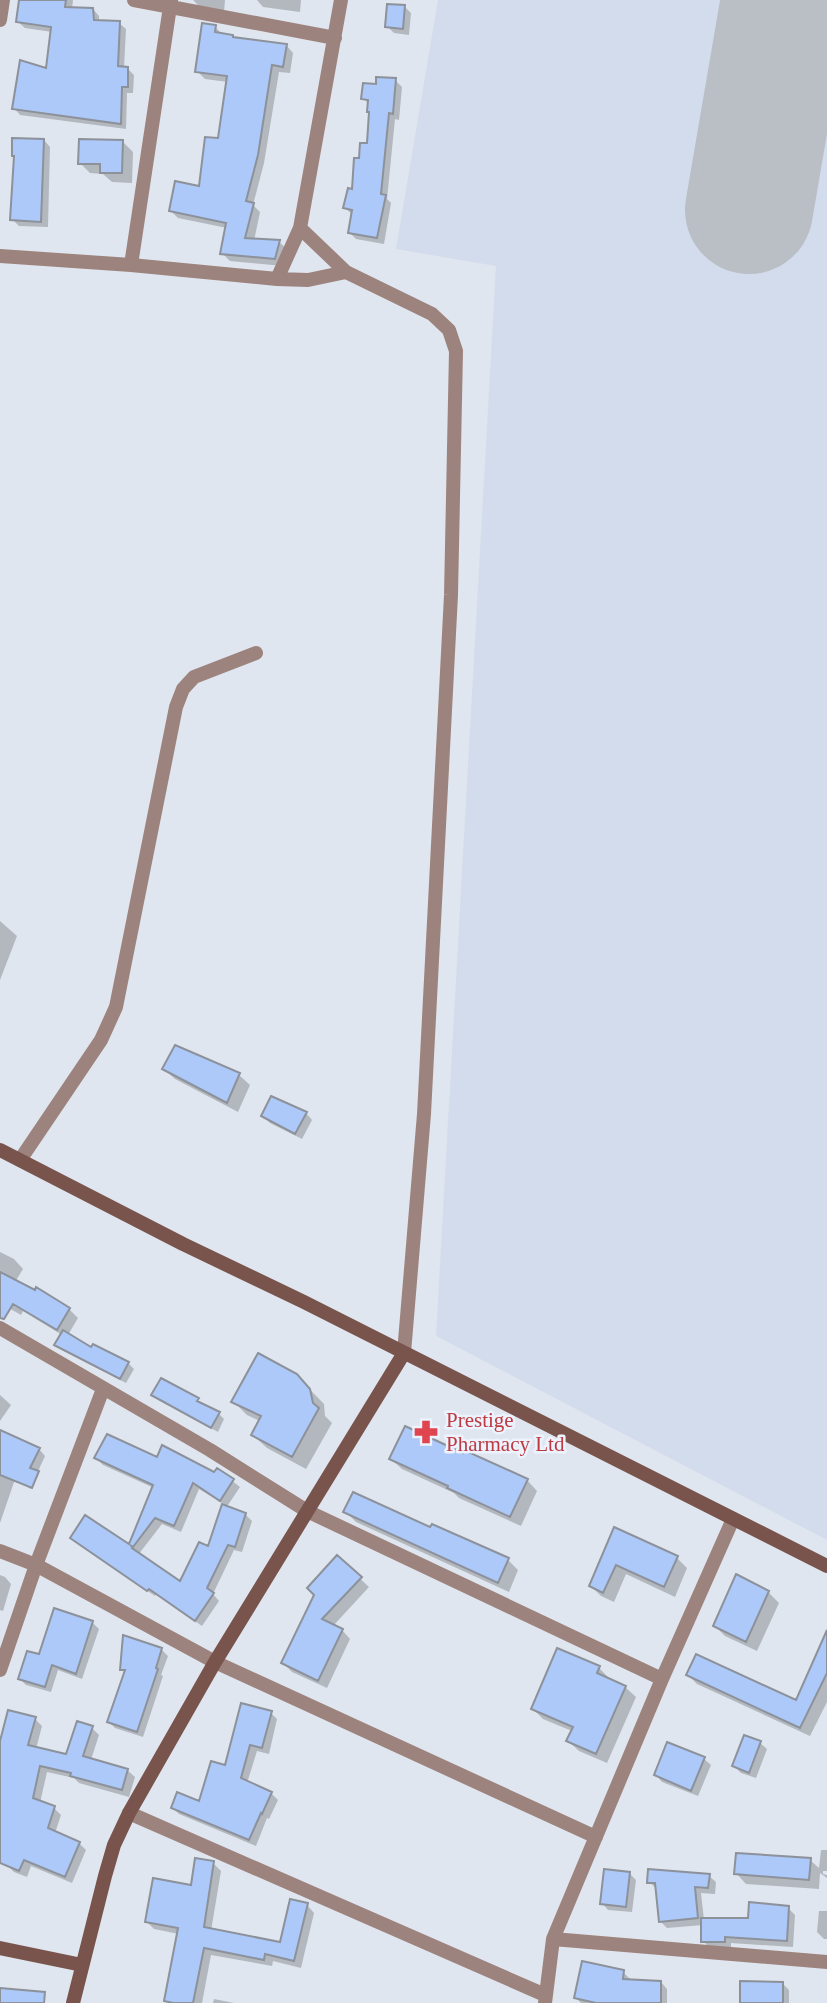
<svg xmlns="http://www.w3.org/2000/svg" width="827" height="2003" viewBox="0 0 827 2003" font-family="'Times New Roman',serif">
  <rect width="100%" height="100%" fill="#e0e6ef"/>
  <path fill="#d3dcec" d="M438 0H827V1540L436 1336 496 266 396 249Z"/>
  <path fill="#0003" fill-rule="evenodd" d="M21 0H73L72 9H93L99 16V22L119 23 126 29 124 68H127L134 75 133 93H127L126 129 20 115 14 108 47 71 52 32 25 28 18 22Z
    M193 0H225L224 12 200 7Z
    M257 0H301L300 12 263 7Z
    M404 6 411 13 409 35 394 33 387 26Z
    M215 27 223 35 235 39 286 45 293 53 290 73 279 72 264 163 253 205 260 212 254 241 279 242 287 249 283 266 230 261 222 253 227 228 178 218 171 211 201 188 219 140 228 82 205 79 197 71Z
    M395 80 402 87 399 120 395 119 387 199 391 203 384 244 356 239 349 232 353 215 345 208 353 191 360 160 369 145V104L363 98 378 86Z
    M44 140 50 147 48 227 19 226 12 219Z
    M123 142 133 152 132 183 112 182 103 174 90 173 80 163Z
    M0 921 17 936 0 980Z
    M176 1047 239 1075 250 1085 238 1112 175 1079 164 1069Z
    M306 1113 312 1120 302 1139 270 1123 263 1116Z
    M0 1252 14 1259 23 1269 15 1282 69 1309 78 1318 68 1335 92 1349 128 1363 134 1369 126 1383 62 1350 56 1345 62 1335 23 1311 21 1315 0 1303Z
    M296 1375 324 1404 325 1416 332 1423 306 1469 267 1448 253 1435 260 1421 247 1415 233 1401Z
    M154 1394 198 1400 204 1406 219 1414 224 1419 218 1432 159 1400Z
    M0 1395 11 1405 0 1421Z
    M0 1432 39 1449 45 1456 30 1489 25 1483 24 1453 0 1523Z
    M96 1458 158 1459 215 1475 218 1470 240 1487 226 1508 245 1514 252 1521 242 1552 234 1550 213 1594 219 1601 202 1626 156 1594 155 1596 79 1545 72 1538 129 1547 154 1488 103 1465ZM199 1489 224 1504 209 1549 180 1583 138 1555 162 1524 181 1532Z
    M391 1459 527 1480 537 1491 521 1526 459 1498 454 1493 402 1469Z
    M345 1511 508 1560 518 1570 509 1592 356 1522Z
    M615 1529 677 1558 687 1568 675 1597 626 1574 614 1602 601 1596 591 1586Z
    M338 1558 369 1587 333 1626 342 1630 350 1639 327 1688 292 1672 283 1663Z
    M0 1575 5 1577 11 1584 3 1611 0 1610Z
    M768 1592 779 1603 757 1651 725 1636 715 1626Z
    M92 1622 99 1629 82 1679 58 1670 51 1692 26 1685 20 1679 40 1657Z
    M827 1634V1702L810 1736 697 1684 688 1675 797 1703Z
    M125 1638 162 1650 168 1656 161 1675 163 1676 143 1737 115 1728 109 1722 125 1673 122 1669Z
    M599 1668 609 1678V1680L625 1687 636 1697 607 1763 579 1751 568 1741 572 1731 543 1719 533 1709Z
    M271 1713 277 1719 269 1754 257 1751 247 1783 271 1793 278 1800 269 1819 267 1818 256 1846 179 1814 173 1808 201 1804 226 1768Z
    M35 1719 42 1726 36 1749 67 1756 92 1728 99 1735 91 1760 127 1770 135 1777 129 1797 79 1783 74 1778 47 1772 40 1803 54 1808 61 1815 55 1833 79 1843 86 1850 72 1883 31 1866 27 1877 14 1872 7 1865 0 1862V1769Z
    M760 1743 767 1749 756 1778 741 1773 734 1766Z
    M704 1759 711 1765 698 1796 662 1782 656 1775Z
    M821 1850H827V1871H823V1874L827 1875V1878L820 1873 819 1889 746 1884 736 1873 810 1860 819 1868Z
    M213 1863 221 1871 211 1931 281 1944 307 1905 314 1913 301 1968 273 1961 272 1966 211 1955 202 2003H169L166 2001 179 1934 154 1929 146 1921 192 1887Z
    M629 1873 636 1880 632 1912 608 1910 602 1903Z
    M709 1876 716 1882 715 1894 701 1893 704 1920H749L788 1908 795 1915 793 1947 731 1943V1948H710L703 1941V1925L667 1928 660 1921 657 1889 649 1882Z
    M819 1911H827V1939H824L817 1932Z
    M623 1972 630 1979 629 1981 661 1982 667 1989V2003H581L576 1998Z
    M782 1983 789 1990V2003H741Z
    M214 1999 234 2003H213Z"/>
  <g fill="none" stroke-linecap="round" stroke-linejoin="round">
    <path stroke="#babfc6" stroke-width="128" d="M749 210 785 0"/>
  </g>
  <path fill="#acc9fa" stroke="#8c919a" stroke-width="2" d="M19 0H66L65 7 93 8 94 20 120 21 118 66 128 67V87H122L121 124 12 109 20 60 46 68 51 27 16 22Z
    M387 4 405 5 403 29 385 27Z
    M202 23 216 25 215 32 233 35V37L287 44 283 67 272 65 258 155 246 201 254 203 245 238 280 240 275 259 220 254 226 223 169 211 175 181 199 186 205 137 218 138 227 76 195 72Z
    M376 77 396 78 393 114 389 113 381 194 386 195 377 238 348 233 352 210 343 208 348 188 352 189 354 158H359L360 143H367L369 112H367L368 100 361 99 363 83 376 84Z
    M12 138 44 139 41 222 10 220 14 156H12Z
    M79 139 123 140 122 173H100V164H78Z
    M175 1045 240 1073 227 1103 162 1069Z
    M271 1096 307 1112 295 1134 261 1116Z
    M0 1272 35 1290 36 1287 70 1308 57 1330 13 1304 4 1319 0 1318Z
    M63 1330 91 1347 93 1344 129 1362 120 1379 54 1345Z
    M258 1353 297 1374 310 1389 313 1403 319 1408 292 1457 251 1435 261 1416 231 1402Z
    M161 1378 199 1398 197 1401 220 1412 211 1428 151 1395Z
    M405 1426 463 1453 464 1450 528 1479 510 1517 447 1488 448 1486 389 1459Z
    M0 1430 40 1448 30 1468 39 1471 32 1488 0 1475Z
    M107 1434 157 1457 162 1445 214 1472 217 1468 234 1479 220 1501 193 1483 174 1526 155 1518 133 1547 130 1545 133 1547 132 1548 180 1581 199 1542 208 1546 222 1504 246 1513 235 1547 228 1545 207 1588 214 1593 195 1621 149 1589 147 1591 70 1538 85 1515 129 1544 153 1485 94 1458Z
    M353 1492 430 1527 432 1524 509 1558 498 1583 343 1512Z
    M614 1527 678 1556 664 1587 616 1565 603 1593 589 1586Z
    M337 1555 362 1577 322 1619 343 1629 318 1681 281 1663 314 1595 307 1588Z
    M736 1574 769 1591 746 1642 713 1626Z
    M54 1608 93 1621 76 1674 52 1665 45 1687 18 1679 27 1651 39 1654Z
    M827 1630V1673L800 1728 686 1675 696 1654 796 1700Z
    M123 1635 162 1648 156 1668 158 1669 137 1732 107 1722 125 1670H120Z
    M557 1648 600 1666 597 1673 626 1686 596 1754 566 1741 573 1727 531 1709Z
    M241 1703 272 1711 262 1748 250 1745 241 1778 272 1792 262 1814 261 1813 249 1840 171 1808 177 1792 199 1801 211 1761 225 1765Z
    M8 1710 36 1717 28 1745 66 1754 77 1721 93 1726 83 1756 128 1769 122 1790 70 1776 71 1773 40 1766 33 1798 55 1806 48 1828 80 1842 65 1877 24 1860 19 1871 0 1863V1741Z
    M744 1735 761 1741 749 1773 732 1766Z
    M667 1742 705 1757 691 1791 654 1775Z
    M736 1853 811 1858 809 1880 734 1874Z
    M195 1858 214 1861 204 1927 280 1942 290 1899 308 1903 294 1961 265 1954 264 1960 204 1948 193 2003H173L164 2001 178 1928 145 1922 153 1878 191 1885Z
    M604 1869 630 1872 626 1907 600 1904Z
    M648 1869 710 1874 708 1888 695 1887 698 1918 659 1922 655 1883H647Z
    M749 1902 789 1906 787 1941 725 1937V1942H701V1918H748Z
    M582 1961 624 1970 623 1979 661 1981V2003H596L574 1998Z
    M740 1981 783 1982V2003H740Z
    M0 1988 45 1992 44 2003H0Z"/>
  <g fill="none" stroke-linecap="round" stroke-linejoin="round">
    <path stroke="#9d837d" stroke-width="14" d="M134 0 335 38
      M0 20 3 0
      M300 228 346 272
      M0 256 131 265 277 279 308 280 346 272 432 314 449 330 456 351 451 595 424 1114 404 1353
      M131 265 171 0
      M277 279 300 228 341 0
      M20 1160 101 1040 116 1007 176 707 183 689 194 677 256 653
      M0 1328 210 1450 307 1511 662 1679
      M0 1551 36 1565 215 1662 596 1837
      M0 1670 36 1565 103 1389
      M129 1813 545 1995
      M553 1939 827 1962
      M545 2003 553 1939 662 1679 733 1519"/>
    <path stroke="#79544d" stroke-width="14" d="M0 1150 183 1244 304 1302 827 1566
      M0 1948 82 1965
      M73 2003 105 1876 114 1845 129 1813 215 1662 404 1353"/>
  </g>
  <defs>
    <g id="pharmacy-bare" transform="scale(1.89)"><path d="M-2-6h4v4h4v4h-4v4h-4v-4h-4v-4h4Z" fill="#e0444e" stroke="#edf3fd" stroke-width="2.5" paint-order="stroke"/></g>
  </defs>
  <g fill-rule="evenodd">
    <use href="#pharmacy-bare" x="426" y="1432"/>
  </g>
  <g text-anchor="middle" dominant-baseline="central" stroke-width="5" stroke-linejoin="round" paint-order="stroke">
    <g font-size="21" fill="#be3a42" stroke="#edf3fd" text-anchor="start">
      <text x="446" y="1420">Prestige<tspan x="446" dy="24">Pharmacy Ltd</tspan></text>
    </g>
  </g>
</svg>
